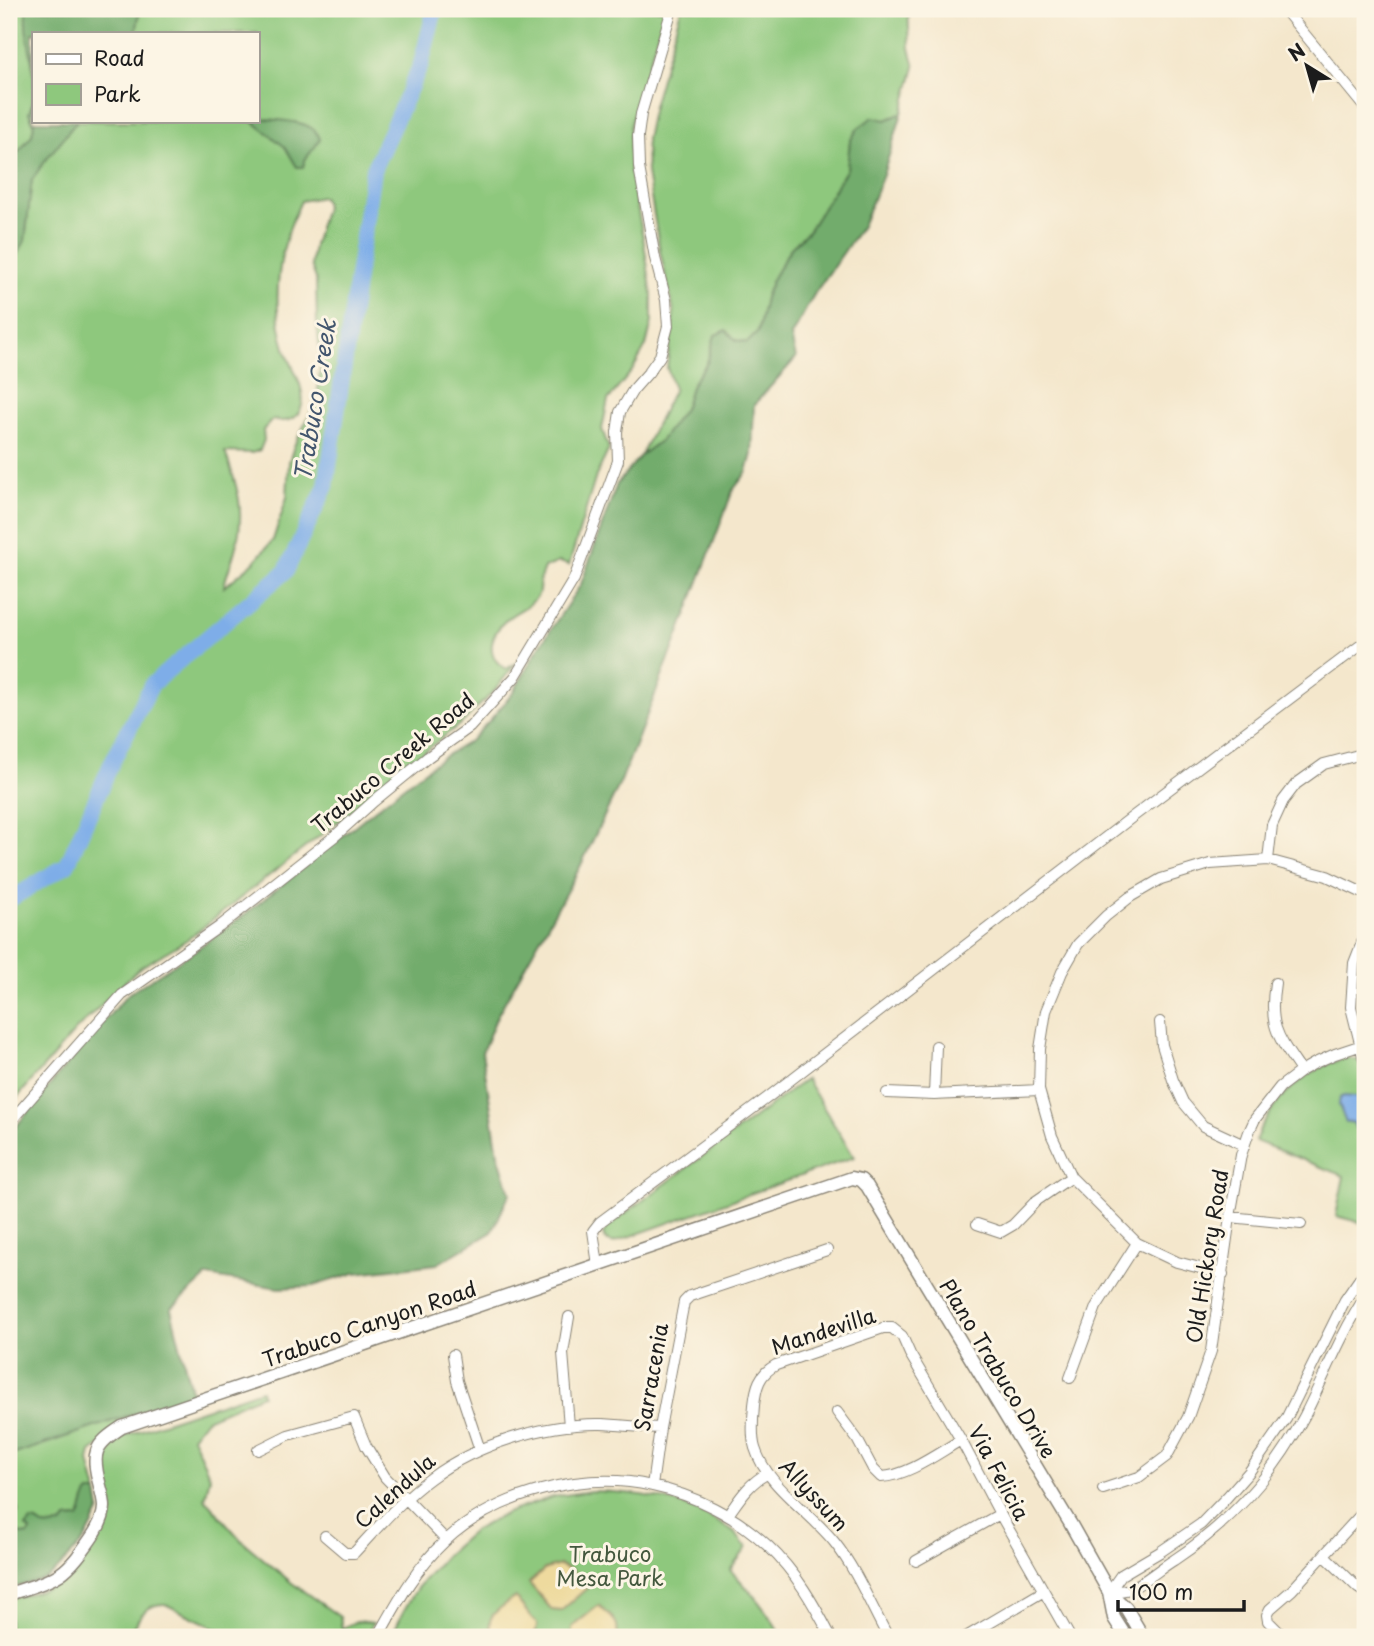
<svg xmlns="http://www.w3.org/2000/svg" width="1374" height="1646" viewBox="0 0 1374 1646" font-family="'Playpen Sans',sans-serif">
  <rect width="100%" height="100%" fill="#fcf5e5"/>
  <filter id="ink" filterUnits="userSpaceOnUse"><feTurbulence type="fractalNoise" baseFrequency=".0143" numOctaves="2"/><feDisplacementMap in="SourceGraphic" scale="14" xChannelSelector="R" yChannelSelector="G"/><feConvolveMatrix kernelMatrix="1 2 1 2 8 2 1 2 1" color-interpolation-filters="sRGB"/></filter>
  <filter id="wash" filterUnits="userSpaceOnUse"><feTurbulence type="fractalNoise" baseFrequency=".00686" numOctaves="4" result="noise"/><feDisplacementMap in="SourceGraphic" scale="28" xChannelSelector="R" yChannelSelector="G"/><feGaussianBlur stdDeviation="1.57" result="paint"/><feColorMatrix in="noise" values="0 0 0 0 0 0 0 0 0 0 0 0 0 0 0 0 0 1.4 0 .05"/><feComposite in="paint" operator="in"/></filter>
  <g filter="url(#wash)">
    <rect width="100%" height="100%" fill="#f4e7cc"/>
    <path fill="#8ec87d" stroke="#55724c" stroke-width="2" fill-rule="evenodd" d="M9 9H26C26 43 42 80 29 113L34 124 32 136 9 163Z
      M140 9H665L630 127V169L644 243 652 295V322L646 346 632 371 608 400 602 429 609 449 596 476 569 565 559 562 544 568C543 572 541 575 540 579 539 584 540 590 538 595 531 607 517 610 507 619 490 634 484 656 506 669L516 663 494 691 464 721 403 768 330 828 188 939 138 969 75 1031 9 1107V258C33 250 26 205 31 183 36 166 65 136 77 121H257V33H136ZM322 197 326 204 314 245 311 265 316 279 317 324 321 363 318 390 312 410 294 446 289 462 287 497 273 540 253 563 224 587C226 575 232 562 235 550 246 513 238 487 225 452L252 453 260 450 264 440 263 430 272 420C286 423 298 421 302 405 306 387 290 365 285 348 270 300 279 245 301 201Z
      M681 9H908L910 48 915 67 902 113 886 120 850 141 847 169 809 230 790 249 771 282 765 298 758 332 747 343 736 340 714 339 707 363 692 384 684 409 661 441 641 455 674 389 667 368 674 312 660 251 647 173 646 139 653 106Z
      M1346 1058 1358 1060 1362 1066 1365 1081V1224L1336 1216 1344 1176 1255 1141C1270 1102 1305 1069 1346 1058Z
      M806 1079 854 1157 612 1243 606 1240 603 1235 606 1228Z
      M261 1390 262 1395 206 1419 192 1437 210 1476 205 1499 242 1541 292 1583 340 1617 342 1629C353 1621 360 1620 373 1623L366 1637H235L165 1604C144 1603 137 1622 127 1637H9V1599C26 1594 46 1591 61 1581 79 1571 98 1537 109 1520 120 1488 82 1462 121 1437Z
      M135 1413 136 1418 91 1452 89 1461 97 1492H90L83 1507V1513L79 1518 67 1519 62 1524 52 1527 43 1526 37 1522 29 1535 17 1533 11 1527 18 1511 17 1505 14 1496 9 1489V1456Z
      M591 1491C636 1492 682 1498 721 1524 731 1530 738 1534 744 1545L747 1546 746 1549 730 1570C750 1590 768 1611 782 1637H391L403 1612 417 1588 447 1554 473 1531 507 1513 552 1497Z"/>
    <path fill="#72ac6c" stroke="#476444" stroke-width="2" d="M26 9H140L136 33H33V68L26 28Z
      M33 102V121H77L44 162 32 180 25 241 17 256 9 258V163L32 135 34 124 29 113Z
      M902 113 883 175 862 226 815 293 791 336 796 358 754 405 752 454 747 472 733 490 689 608 621 781 580 867 497 1016 482 1052 498 1154 510 1193 492 1232 437 1264 355 1273 313 1286 279 1288 207 1276 171 1309 192 1394 9 1456V1135L79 1050 128 994 194 951 243 916 404 786 443 757 470 741 490 720 513 693 536 652 581 584 617 484 641 455 661 440 684 409 692 384 707 363 715 335 726 330 736 340 747 343 758 332 765 298 773 278 790 249 809 230 847 169 850 141 858 128 873 117 886 120Z
      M257 118C276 121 315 118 320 140L305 160 303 167H297L285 147 252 121H257Z
      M9 1489C22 1506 17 1509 11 1527 17 1533 20 1534 28 1535L30 1531 26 1527 31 1521 37 1522 43 1526 52 1527 62 1524 67 1519 79 1518C85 1510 82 1499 90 1492H97L100 1510 85 1540 57 1570 46 1578 9 1589Z"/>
    <path fill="#eeda9e" stroke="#857b5d" stroke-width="2" d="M560 1565 572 1570 587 1588 561 1611 552 1610 529 1583 545 1569Z
      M515 1597 537 1624 536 1632 530 1637H494C480 1616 502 1608 515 1597Z
      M599 1605C609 1617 620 1618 617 1637H575L572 1634V1627Z"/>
    <path fill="#7eade8" stroke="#4d6482" stroke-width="2" d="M1344 1096 1364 1098 1365 1126 1356 1129 1353 1122 1346 1123 1339 1105 1340 1098Z"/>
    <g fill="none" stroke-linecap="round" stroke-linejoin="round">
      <path stroke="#7eade8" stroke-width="16" d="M9 900 67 865 112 762 152 684 286 571 326 486 373 170 421 64 435 9"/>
    </g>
  </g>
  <g filter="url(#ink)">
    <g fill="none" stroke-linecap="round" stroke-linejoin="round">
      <g stroke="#888274" stroke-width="12">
        <path id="minor" d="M1284 9 1365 108
          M1268 860 1272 825 1283 801 1296 784 1324 764 1362 754 1365 755
          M1365 935 1354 963 1351 1007 1365 1063
          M1275 983C1268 1026 1278 1037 1301 1071
          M1365 984 1364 1008 1365 1015
          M1160 1022 1162 1045 1173 1080 1183 1102 1203 1126 1244 1145
          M887 1093 934 1095 1039 1090
          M934 1095 936 1046
          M9 1123 122 995 219 927 335 836 374 801 428 757 470 727 515 677 574 579 618 461 617 432 620 412 633 390 648 373 660 356 668 326 666 300 655 258 639 167 638 136 641 114 672 9
          M1230 1217 1301 1224
          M977 1224 1001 1232 1013 1225 1036 1201 1071 1177
          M598 1265 593 1231 600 1222 767 1098 1131 818 1365 642
          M1223 1274 1177 1262 1137 1243 1071 1177 1052 1136 1039 1090 1040 1049 1046 1011 1062 972 1078 944 1106 916 1130 897 1161 879 1210 864 1268 860 1327 876 1365 894
          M569 1317 563 1353 569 1426
          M453 1355 457 1381 480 1450
          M1070 1378 1096 1307 1137 1243
          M837 1412 857 1439 873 1469 881 1477C908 1476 938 1453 961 1440
          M258 1450 288 1435 354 1417 366 1446 385 1477 446 1540
          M652 1486 660 1428 684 1302 690 1296 827 1250
          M1103 1489 1139 1477 1167 1456 1188 1417 1211 1351 1230 1217 1241 1155 1249 1132 1255 1119 1280 1087 1301 1071 1315 1063 1335 1054 1365 1044
          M728 1515C740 1498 749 1483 768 1473
          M325 1536 345 1553H354C378 1527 402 1499 431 1478 475 1445 545 1423 601 1424 620 1425 640 1427 660 1428
          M1324 1555 1358 1588 1365 1592
          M916 1561 1000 1514
          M1109 1592 1121 1575 1160 1552 1201 1524 1227 1497 1249 1472 1286 1419 1345 1300 1365 1271
          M1109 1592C1115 1591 1124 1591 1130 1589 1142 1584 1162 1567 1174 1560 1230 1523 1274 1474 1305 1415 1325 1375 1341 1334 1365 1297
          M378 1637C397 1603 415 1569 444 1542 495 1494 583 1470 652 1486 695 1495 736 1516 768 1546 796 1572 814 1604 831 1637
          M888 1637C871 1606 857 1571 835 1543 811 1512 767 1487 755 1448 751 1435 753 1419 754 1405 756 1387 759 1374 776 1365L883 1328H892L902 1336 910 1354 961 1440 1000 1514 1070 1637
          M966 1637 1044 1591
          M1284 1637 1268 1621 1267 1615 1270 1609 1292 1590 1365 1510"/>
      </g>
      <g stroke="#888274" stroke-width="15">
        <path id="major" d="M1109 1592 1114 1618 1126 1637
          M9 1594C26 1588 45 1584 60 1574 73 1565 83 1550 92 1537 98 1528 104 1518 104 1507 104 1500 102 1493 100 1486 91 1453 94 1445 122 1427L852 1178 861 1180 867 1186 1070 1523 1109 1592 1126 1608 1143 1637"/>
      </g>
      <use href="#minor" stroke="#fff" stroke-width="10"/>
      <use href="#major" stroke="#fff" stroke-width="12"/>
    </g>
  </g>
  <g text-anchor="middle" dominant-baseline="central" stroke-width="6" stroke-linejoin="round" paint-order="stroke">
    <g font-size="21" fill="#1c1c1c" stroke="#fcf5e5">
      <text transform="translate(392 762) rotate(-40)">Trabuco Creek Road</text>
      <text transform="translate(1206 1256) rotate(-81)">Old Hickory Road</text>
      <text transform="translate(369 1323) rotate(-19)">Trabuco Canyon Road</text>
      <text transform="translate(823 1330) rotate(-18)">Mandevilla</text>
      <text transform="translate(999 1368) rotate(59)">Plano Trabuco Drive</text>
      <text transform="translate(650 1377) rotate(-80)">Sarracenia</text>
      <text transform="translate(1000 1472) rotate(62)">Via Felicia</text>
      <text transform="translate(394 1490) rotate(-42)">Calendula</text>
      <text transform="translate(815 1494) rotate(47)">Allyssum</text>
    </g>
    <g font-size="21" fill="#44583e" stroke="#fcf5e5">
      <text x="610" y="1553">Trabuco<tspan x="610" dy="24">Mesa Park</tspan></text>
    </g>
    <g font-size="23" font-style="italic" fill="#43566e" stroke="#fcf5e5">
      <text transform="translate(314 400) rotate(-81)">Trabuco Creek</text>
    </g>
  </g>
  <rect width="1374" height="1646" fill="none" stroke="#fcf5e5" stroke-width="35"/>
  <rect x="32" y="32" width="228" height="91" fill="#fcf5e5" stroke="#a29e95" stroke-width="2"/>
  <rect x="46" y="54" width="35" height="10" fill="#ffffff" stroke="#a29e95" stroke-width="2"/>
  <text x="94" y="66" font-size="21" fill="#1c1c1c">Road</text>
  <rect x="46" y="84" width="35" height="21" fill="#8ec87d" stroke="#a29e95" stroke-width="2"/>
  <text x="94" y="102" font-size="21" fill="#1c1c1c">Park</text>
  <g transform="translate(1307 66) rotate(323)" stroke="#fcf5e5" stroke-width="5" paint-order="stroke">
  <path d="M0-5L12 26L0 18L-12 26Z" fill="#1c1c1c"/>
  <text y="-10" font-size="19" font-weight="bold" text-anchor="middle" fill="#1c1c1c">N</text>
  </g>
  <path d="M1118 1600v10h126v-10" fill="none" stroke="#1c1c1c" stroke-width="3.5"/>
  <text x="1129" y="1600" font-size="21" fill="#1c1c1c" stroke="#fcf5e5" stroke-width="5" paint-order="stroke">100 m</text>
</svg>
